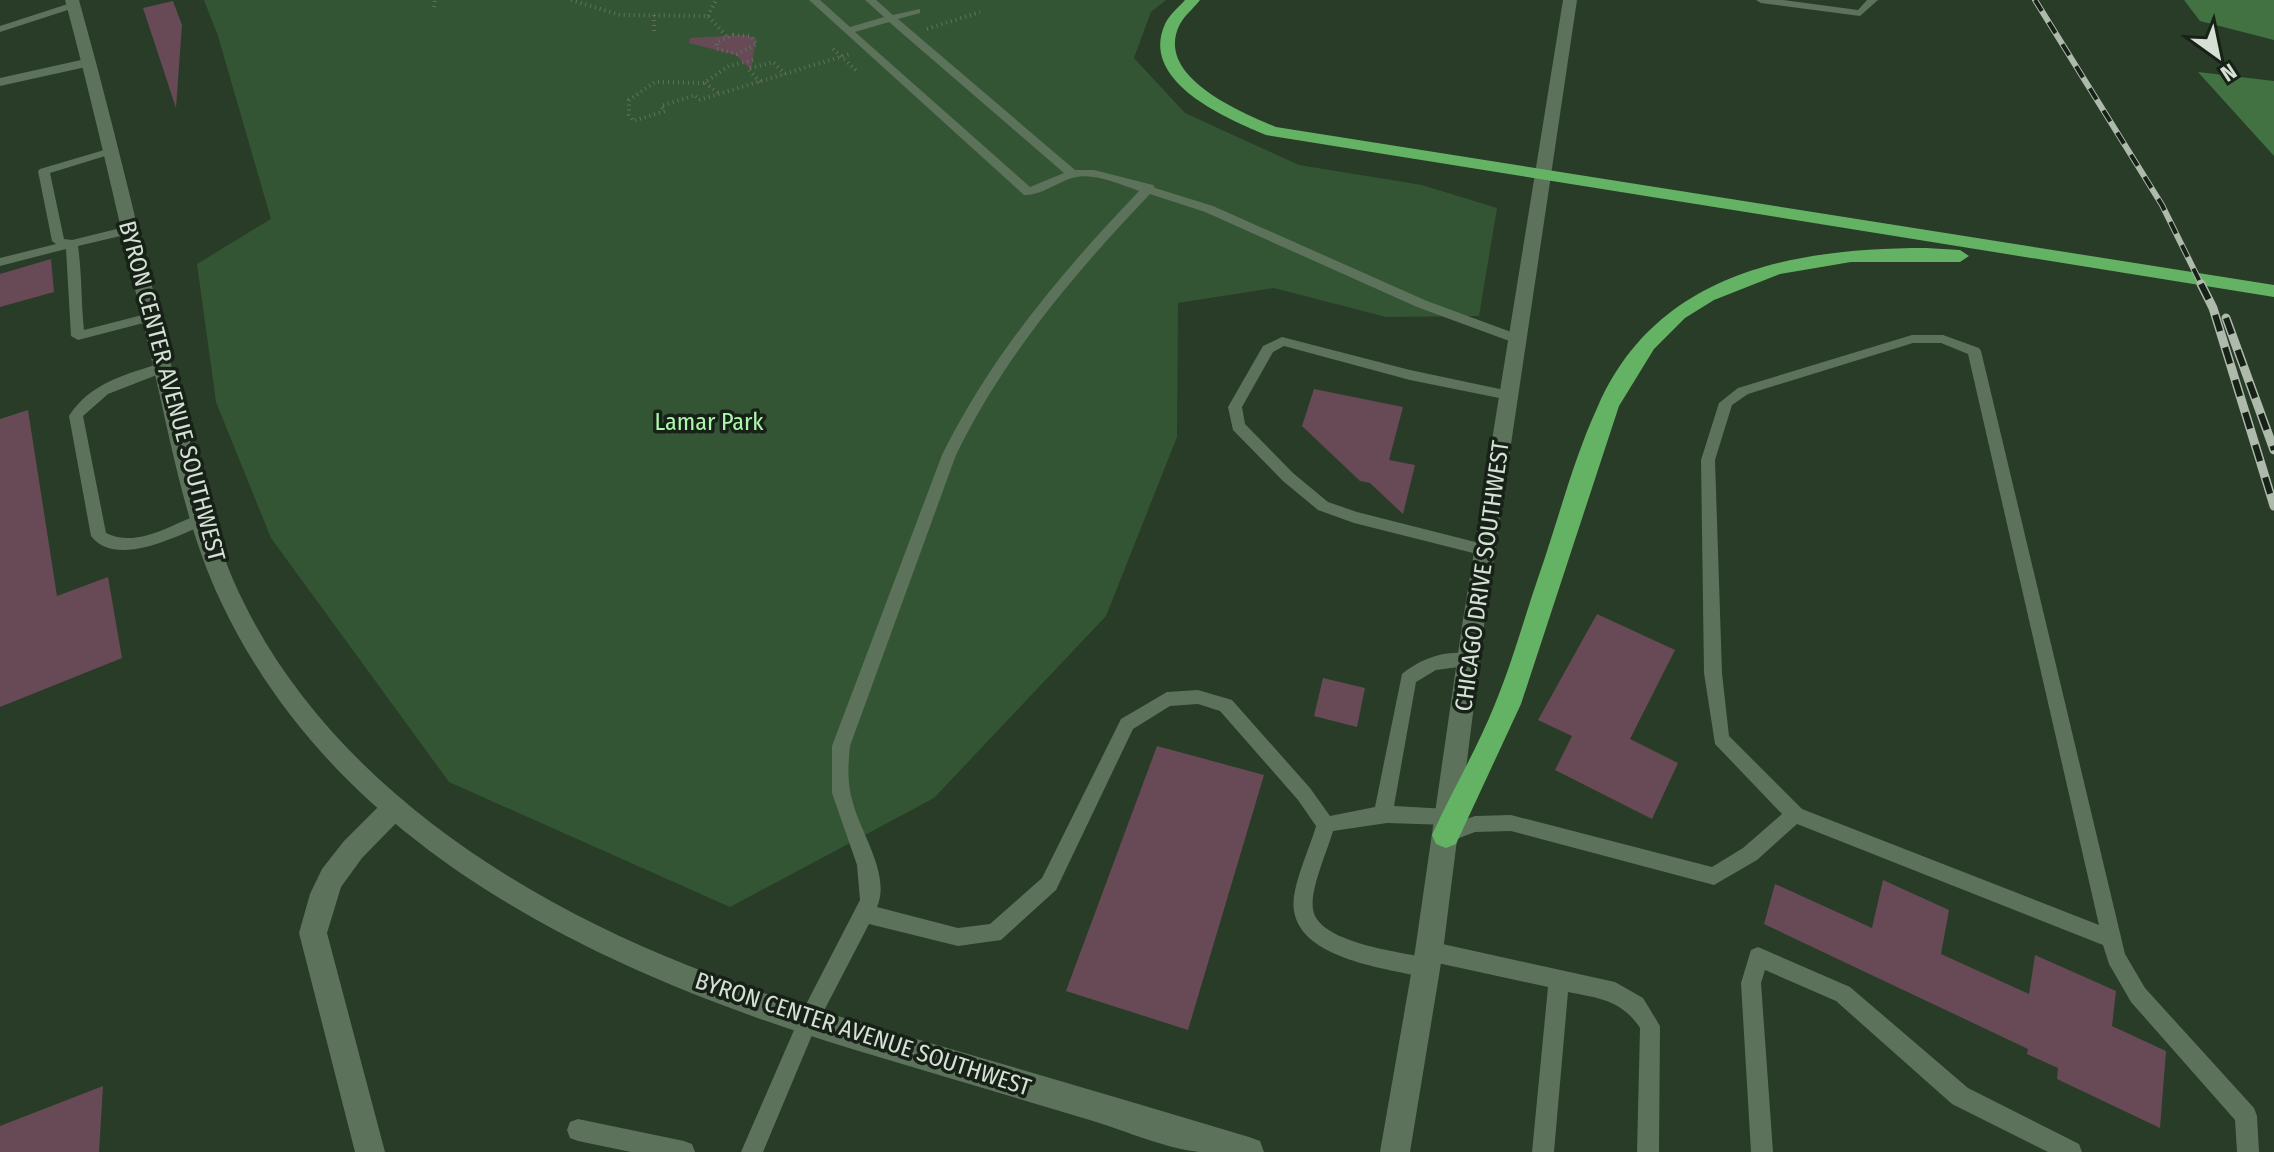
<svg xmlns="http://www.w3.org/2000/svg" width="2274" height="1152" viewBox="0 0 2274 1152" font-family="'Fira Sans Condensed',sans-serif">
  <rect width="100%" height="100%" fill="#283c27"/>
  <path fill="#353" d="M204 0H1166L1151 12 1134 58 1185 113 1299 165 1422 185 1497 208 1479 316 1386 317 1274 288 1178 303 1177 437 1106 616 934 798 730 907 449 782 271 538 216 402 197 264 271 219 218 36Z"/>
  <path fill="#427242" d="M2184 0H2274V40L2200 21Z
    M2198 72 2274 81V156Z"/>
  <path fill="#684a56" d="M173 1 182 25 176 108 143 8Z
    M744 35 756 38 751 70 736 55 689 43 690 38Z
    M51 259 54 292 0 307V274Z
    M1314 389 1403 407 1389 460 1415 465 1403 514 1370 483 1360 481 1302 426Z
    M28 410 57 596 108 577 122 658 0 707V419Z
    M1597 614 1675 650 1630 739 1678 763 1652 819 1555 770 1572 736 1538 720Z
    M1323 678 1365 688 1357 727 1314 716Z
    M1157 746 1264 775 1188 1030 1066 991Z
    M1883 880 1949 910 1941 954 2029 994 2035 955 2116 991 2112 1026 2166 1051 2160 1128 2057 1079 2058 1068 2027 1054 2028 1049 1764 924 1775 884 1872 928Z
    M103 1086 99 1152H0V1126Z"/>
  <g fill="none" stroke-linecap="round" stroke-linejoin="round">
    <path stroke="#60725f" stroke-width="4" stroke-dasharray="1 4" stroke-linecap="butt" d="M571 0 620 15 708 16 727 37
      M434 7 435 0
      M654 15V32
      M708 16 716 0
      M927 29 980 12
      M733 35 751 36 757 44 737 54 717 49V42Z
      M833 49 858 72
      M753 60 729 66 704 83 655 82 629 100V115L633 121 665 111 661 106 695 95 699 100 850 54
      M760 82 748 69 773 62 785 74
      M705 83 720 94"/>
    <path fill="#5c725b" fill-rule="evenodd" d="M809 0H820L850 27 884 17 865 0H876L893 15 920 9V13L898 19 1075 170H1094L1153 185 1155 188 1213 206 1427 301 1522 336 1524 339 1522 342H1512L1417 307 1205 212 1150 194C1074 274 1005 355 956 455L850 746C848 765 847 784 853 803 861 834 891 875 877 907L958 928 990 924 1042 878 1121 719 1167 692 1198 690 1232 700 1310 788 1330 816 1375 807 1402 674C1421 658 1449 648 1474 655L1476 660 1474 665 1436 670 1416 682 1394 806 1448 809 1455 811 1457 817 1455 823 1448 825 1387 823 1333 831C1327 852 1310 889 1313 909 1317 942 1396 951 1422 957L1419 951 1422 944 1429 941 1615 982 1643 998 1660 1026 1659 1152H1637L1640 1028C1622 1000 1598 998 1568 992L1554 1152H1532L1548 987 1433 962 1436 968 1433 975 1426 978C1387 968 1302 960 1294 911 1290 889 1310 848 1316 826L1298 800 1220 711 1198 704 1170 706 1133 729 1056 890 1001 940 958 946 869 924 815 1028 763 1152H741L801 1014 860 900 857 865 832 793V746L942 455C992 354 1062 272 1139 191 1118 184 1094 172 1072 178 1056 183 1040 196 1024 195ZM889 22 1064 173 1030 187 855 32Z
      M1756 0H1783L1858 10 1867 0H1878L1860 16 1761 3Z
      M74 2 77 3V7L0 32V26Z
      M111 148 117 151 115 153 50 173 64 239 72 240 129 226 135 230 133 233 78 246C82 275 81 301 84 330L150 313 157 317 155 320 78 340 71 336 66 249 0 266V258L56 244 52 241 38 171 40 169Z
      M1912 335H1943L1979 348 1981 351 2125 954 2145 988 2254 1108 2257 1116 2259 1152H2237L2235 1120 2131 1002 2109 964 2103 945 1797 824 1757 860 1714 885 1511 831 1475 832 1446 843 1439 841 1437 835 1439 829 1475 816 1511 815 1712 867 1743 848 1782 814 1715 744 1704 673 1701 460 1719 403 1738 388ZM1913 343H1941L1968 354 2099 925 1802 809 1729 736 1722 673 1715 460 1732 405 1748 394Z
      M1282 337 1410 370 1514 392 1516 395 1509 400 1410 380 1284 346 1273 352 1242 407 1245 424 1293 473 1328 502 1357 512 1491 546 1493 550 1491 554 1485 556 1354 523 1318 510 1283 481 1233 430 1228 407 1263 346Z
      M162 363 169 368 167 371 108 394 83 416 106 533C138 549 173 523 203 513L211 519 208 523C179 535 116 569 91 536L69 416C90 383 126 374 162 363Z
      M1758 947 1850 987 1968 1088 2079 1144 2082 1152H2048L1952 1104 1836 1001 1765 970 1761 983 1773 1152H1751L1741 983 1751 950Z
      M578 1119 684 1141 692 1144 695 1152H631L578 1141 570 1138 567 1130 570 1122Z"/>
    <path fill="#5c725b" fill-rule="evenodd" d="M90 58 95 59V65L0 86V78Z
      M394 797 403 800 407 808 403 816 362 858 341 887 327 933 385 1152H355L299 933 310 894 322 869 344 841 385 800Z"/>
    <path fill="#5c725b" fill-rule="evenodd" d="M65 0H79C114 125 143 251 174 377 193 451 209 532 243 601 329 777 510 895 687 965 768 998 853 1020 937 1045 1041 1075 1145 1106 1249 1137L1260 1141 1264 1152C1243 1152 1220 1152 1199 1152 1164 1148 1126 1131 1093 1121 1013 1097 932 1073 852 1049 602 973 339 851 221 602 188 533 173 453 156 379 126 253 99 126 65 0Z
      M1563 0H1577L1484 626 1443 951 1410 1152H1380L1415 951 1462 626Z"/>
    <path fill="#64b264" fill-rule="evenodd" d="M1185 0H1200C1194 8 1185 15 1180 24 1153 76 1240 112 1276 127L2274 285V297L1266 135C1225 118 1139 81 1165 24 1169 15 1179 7 1185 0Z
      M1926 248 1960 250 1969 256 1960 262H1851L1780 274 1714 300 1685 318 1654 349 1619 406 1521 704 1456 844 1446 848 1436 844 1432 835C1452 791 1477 749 1495 704 1512 663 1524 619 1538 578 1558 521 1573 460 1598 406 1657 272 1794 248 1926 248Z"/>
    <g stroke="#adbaac" stroke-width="6">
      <path id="rail-far1" d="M2035 0 2162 205 2202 286"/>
    </g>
    <g stroke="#adbaac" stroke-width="9">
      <path id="rail" d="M2201 284 2213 308 2274 506
        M2226 318 2274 450"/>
    </g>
    <use href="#rail-far1" stroke="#172117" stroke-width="4" stroke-dasharray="13" stroke-linecap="butt"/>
    <use href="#rail" stroke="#172117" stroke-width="6" stroke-dasharray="17" stroke-linecap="butt"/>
  </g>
  <g text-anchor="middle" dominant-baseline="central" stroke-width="7" stroke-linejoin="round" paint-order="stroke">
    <g font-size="24" fill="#d5e1d4" stroke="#172117">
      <text transform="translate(172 391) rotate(75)">BYRON CENTER AVENUE SOUTHWEST</text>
      <text transform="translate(1482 576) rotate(-82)">CHICAGO DRIVE SOUTHWEST</text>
      <text transform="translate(863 1034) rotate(18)">BYRON CENTER AVENUE SOUTHWEST</text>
    </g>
    <g font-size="24" fill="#aff6ad" stroke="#172117">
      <text x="709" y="422">Lamar Park</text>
    </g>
  </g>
  <g transform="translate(2218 56) rotate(147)" stroke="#172117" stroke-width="6" paint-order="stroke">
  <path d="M0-6L14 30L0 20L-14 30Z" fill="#d5e1d4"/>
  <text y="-12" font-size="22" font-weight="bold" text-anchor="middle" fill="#d5e1d4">N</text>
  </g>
</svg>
